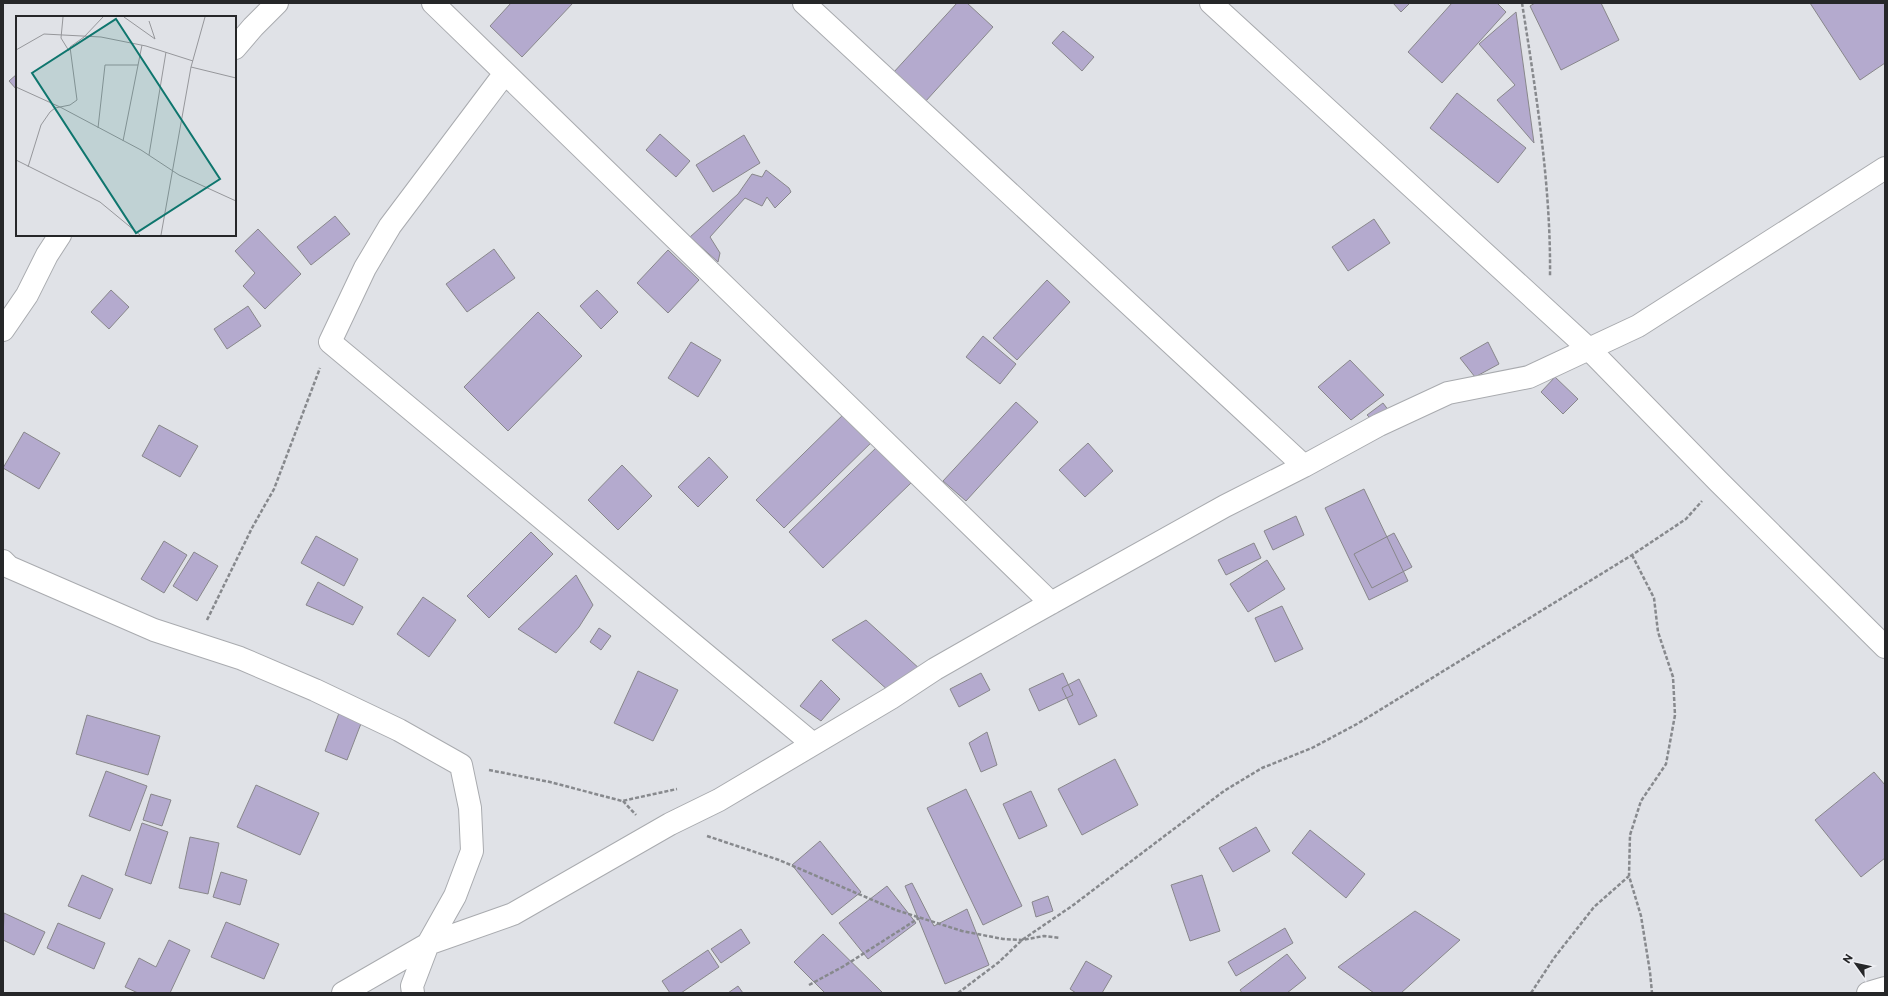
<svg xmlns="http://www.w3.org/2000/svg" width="1888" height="996" viewBox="0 0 1888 996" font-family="Commissioner,sans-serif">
  <rect width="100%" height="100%" fill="#e0e2e7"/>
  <path fill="#b4aace" stroke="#88878b" d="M511 3H573L522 57 490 26Z
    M957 3H967L993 27 925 102 893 73Z
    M1393 3H1410L1401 12Z
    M1452 3H1497L1506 12 1442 83 1408 52Z
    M1535 3H1601L1619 40 1561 70 1530 6Z
    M1810 3H1885V63L1860 80Z
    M1516 12 1534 143 1497 100 1515 85 1479 44Z
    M1063 31 1094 57 1082 71 1052 43Z
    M17 74V90L9 81Z
    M1457 93 1526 148 1498 183 1430 128Z
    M660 134 690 161 676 177 646 150Z
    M744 135 760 163 713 192 696 165Z
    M766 170 789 188 791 192 775 208 767 197 762 206 745 198 710 237 720 253 718 262 690 237 738 194 752 174 762 177Z
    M335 216 350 234 311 265 297 247Z
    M1374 219 1390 243 1348 271 1332 247Z
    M258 229 301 274 265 309 243 286 255 273 235 251Z
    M494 249 515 278 467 312 446 284Z
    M668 250 699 280 668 313 637 283Z
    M1047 280 1070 302 1017 360 993 338Z
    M111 290 129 307 109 329 91 312Z
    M597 290 618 312 601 329 580 306Z
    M248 306 261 326 227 349 214 329Z
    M538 312 582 356 508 431 464 387Z
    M983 336 1016 364 1000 384 966 357Z
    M691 342 721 360 698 397 668 378Z
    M1488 342 1499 364 1475 377 1460 358Z
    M1350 360 1384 395 1351 420 1318 387Z
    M1555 377 1578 399 1563 414 1541 392Z
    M1016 402 1038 422 966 501 943 481Z
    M1383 403 1392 415 1380 427 1367 415Z
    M849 409 877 437 784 528 756 500Z
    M159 425 198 446 180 477 142 456Z
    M24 432 60 453 39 489 3 468Z
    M1088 443 1113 471 1085 497 1059 470Z
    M878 446 912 482 823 568 789 532Z
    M709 457 728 477 698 507 678 487Z
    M622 465 652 496 618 530 588 500Z
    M1364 489 1408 581 1369 600 1325 508Z
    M1296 516 1304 535 1273 550 1264 531Z
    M531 532 553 554 489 618 467 596Z
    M1394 533 1412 567 1372 588 1354 554Z
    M316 536 358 559 344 586 301 563Z
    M164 541 187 555 164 593 141 579Z
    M1254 543 1261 558 1226 575 1218 560Z
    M194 552 218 566 197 601 173 586Z
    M1267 560 1285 589 1248 612 1230 584Z
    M576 575 593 605 579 627 556 653 518 629Z
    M318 582 363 607 353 625 306 605Z
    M423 597 456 620 429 657 397 634Z
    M1282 606 1303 649 1275 662 1255 618Z
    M866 620 921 670 890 692 832 640Z
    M599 628 611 636 601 650 590 642Z
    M638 671 678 690 653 741 614 723Z
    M981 673 990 690 959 707 950 689Z
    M1063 673 1073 695 1039 711 1029 689Z
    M1079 679 1097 716 1079 725 1062 688Z
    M821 680 840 699 821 721 800 706Z
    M339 713 362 721 347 760 325 751Z
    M87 715 160 736 148 775 76 754Z
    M987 732 997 765 981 772 969 743Z
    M1115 759 1138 805 1082 835 1058 789Z
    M106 771 147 786 130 831 89 816Z
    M1874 772 1885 785V858L1861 877 1815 820Z
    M256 785 319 813 300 855 237 827Z
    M966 789 1022 906 983 925 927 808Z
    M1031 791 1047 826 1019 839 1003 804Z
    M151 794 171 800 162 826 143 820Z
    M142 823 168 832 151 884 125 875Z
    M1256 827 1270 851 1233 872 1219 848Z
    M1310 830 1365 874 1346 898 1292 853Z
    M190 837 219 843 208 894 179 888Z
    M820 841 861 892 832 915 792 865Z
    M221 872 247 880 240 905 213 897Z
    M82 875 113 889 100 919 68 906Z
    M1202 875 1220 931 1190 941 1171 885Z
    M912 883 934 926 967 909 989 965 945 984 905 886Z
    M887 886 916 923 868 959 839 923Z
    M1048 896 1053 911 1036 917 1032 902Z
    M1415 911 1460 940 1401 993H1374L1338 967Z
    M4 913 45 932 34 955 3 940Z
    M226 922 279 944 264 979 211 957Z
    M58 923 105 943 94 969 47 948Z
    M1285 928 1293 943 1236 976 1228 962Z
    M741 929 750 943 721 963 711 949Z
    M823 934 883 993H825L794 962Z
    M169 940 190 950 170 993H138L125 987 139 958 156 967Z
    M708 950 719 967 681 993H670L662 981Z
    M1287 954 1306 978 1287 993H1242L1240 990Z
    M1086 961 1112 976 1102 993H1076L1070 989Z
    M738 986 743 993H728Z"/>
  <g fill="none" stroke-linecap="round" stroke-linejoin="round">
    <g stroke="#a9abaf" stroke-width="24">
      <path id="minor" d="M433 3 1051 603
        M804 3 1304 466
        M1211 3 1589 349 1718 481 1885 647
        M235 48 253 27 277 3
        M505 73 390 226 365 268 330 342 813 744
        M3 330 27 295 47 255 60 235
        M3 561 9 567 154 630 240 658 315 690 399 730 461 765 470 808 472 851 455 896 428 944 412 986 413 993
        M343 993 428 944 513 914 670 824 719 800 891 698 935 669 1026 617 1225 506 1304 466 1379 425 1448 393 1529 377 1638 326 1885 168
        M1868 993 1885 988"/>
    </g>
    <path stroke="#87898d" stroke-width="2.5" stroke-dasharray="4 2" stroke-linecap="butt" d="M1522 3C1536 92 1551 186 1550 276
      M1632 555 1654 598 1658 632 1673 677 1675 715 1666 764 1641 801 1630 835 1629 876 1641 916 1650 972 1652 993
      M207 620 252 528 274 489 320 368
      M489 770 550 782 622 801 677 789
      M623 801 636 815
      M707 836 779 860 896 910 962 931 1003 939 1022 940 1044 936 1060 938
      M809 985 844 966 919 918
      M958 993 999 962 1022 940 1072 906 1224 791 1262 768 1312 748 1357 724 1419 686 1632 555 1686 519 1702 501
      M1531 993 1554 958 1594 907 1629 876"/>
    <use href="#minor" stroke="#fff" stroke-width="22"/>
  </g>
  <g transform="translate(16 16)">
    <rect width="220" height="220" fill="#e0e2e7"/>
    <path fill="none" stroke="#96979b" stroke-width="1" d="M47 1 45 22 53 35M108 1 139 23M133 5 139 23M0 34 28 18 85 21 130 30 177 45M175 51 220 62M0 71 44 91 125 134 163 159 220 185M82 112 89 49H122M107 125 126 29M133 139 150 36M0 144 84 186 124 219M12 151 25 109 34 96 39 92 54 89 61 84 54 31 68 21 87 1M145 219 175 51 189 1"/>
    <path fill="#0f766e" fill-opacity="0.15" stroke="#0f766e" stroke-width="2" d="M100 3 204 163 120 217 16 57Z"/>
    <rect width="220" height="220" fill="none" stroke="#262729" stroke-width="2"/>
  </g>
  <rect width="1888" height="996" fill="none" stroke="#262729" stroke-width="8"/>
  <g transform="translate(1856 964) rotate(303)" stroke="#eeeff4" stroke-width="3" paint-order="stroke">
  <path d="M0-3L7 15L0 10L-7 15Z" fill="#262729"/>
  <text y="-6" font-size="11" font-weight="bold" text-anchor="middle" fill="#262729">N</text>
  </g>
</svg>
